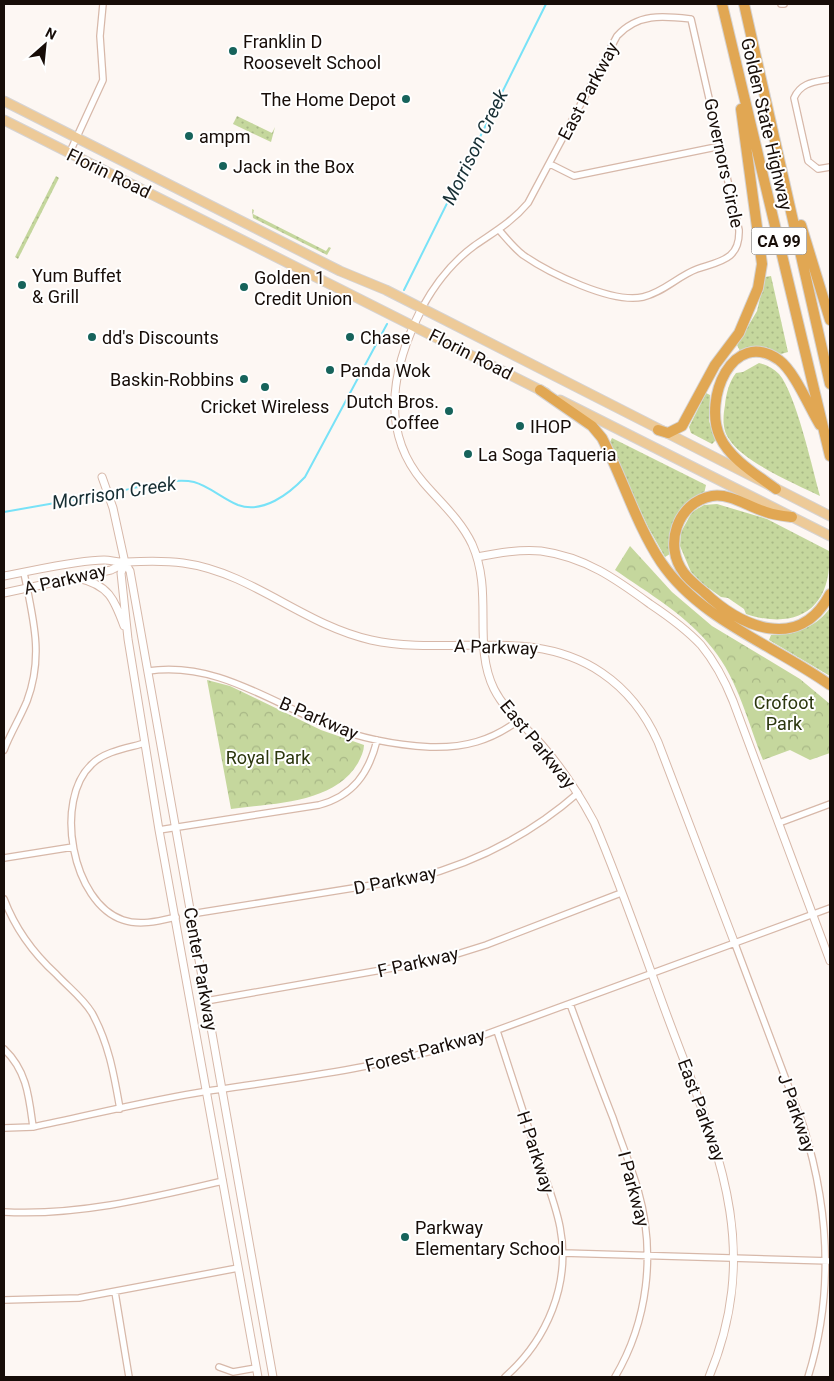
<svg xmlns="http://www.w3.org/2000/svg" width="834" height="1381" viewBox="0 0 834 1381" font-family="Roboto,sans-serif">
  <defs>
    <pattern id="grass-dots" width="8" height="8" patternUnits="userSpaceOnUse" patternTransform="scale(1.25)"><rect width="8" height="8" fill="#c5d79d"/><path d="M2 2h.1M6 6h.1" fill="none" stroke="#a8b786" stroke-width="1.8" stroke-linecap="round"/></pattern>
    <pattern id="park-crowns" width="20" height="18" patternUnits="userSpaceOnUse" patternTransform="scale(1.25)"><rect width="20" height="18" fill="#c5d79d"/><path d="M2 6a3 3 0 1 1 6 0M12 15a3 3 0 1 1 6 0" fill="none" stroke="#a8b786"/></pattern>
  </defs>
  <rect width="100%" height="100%" fill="#fdf7f3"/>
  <path fill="url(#grass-dots)" d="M237 116 272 133 275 127 271 142 233 124Z
    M56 176 59 178 18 259 15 257Z
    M252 209 254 210 253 214 326 251 329 247 331 248 327 255 253 218Z
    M771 276 788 352 781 354 760 347 740 351 737 345 757 311 765 277Z
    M759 363C767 365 773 368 779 374 796 394 812 467 820 496 796 484 743 462 729 439 722 429 723 417 725 405 726 394 729 382 736 373L743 372Z
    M706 393 710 395 709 421 716 440 712 444 691 433 689 427Z
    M612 438 706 485 704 494C678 504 666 527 670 554L665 557 648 527 609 444Z
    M717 504 767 519 829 551C833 608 798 631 746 614L744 609 728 598 721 597 703 584 691 572 680 546 681 532 692 512 704 505Z
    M830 608V676L769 640 771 635C794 634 816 628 830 608Z"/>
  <path fill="url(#park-crowns)" d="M630 546 672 592 712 626 800 679 830 704V753L810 760 790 750 763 760C748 723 738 680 713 649 688 616 648 593 615 570Z
    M207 680 230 686 321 730 364 745C364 751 361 757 358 763 334 804 273 803 231 809Z"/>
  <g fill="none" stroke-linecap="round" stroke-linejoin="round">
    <path stroke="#78e2f7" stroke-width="2" d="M404 290 546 4
      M110 493C133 489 172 477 194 482 209 486 223 499 238 505 263 514 289 494 305 477L387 324
      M4 512 106 494"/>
    <g stroke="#d7b8a9" stroke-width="8">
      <path id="minor" d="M781 4H784
        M830 79C815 82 801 82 794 98L808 161 818 169 830 167
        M69 154 103 80 100 36 103 4
        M550 164 574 176 721 146
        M422 308C435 284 451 263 474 246 494 232 512 222 528 203L617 36C638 13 663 16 691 19L739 230C740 260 720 261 697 269 678 276 664 292 643 297 612 304 549 273 523 255 514 248 507 239 499 230
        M148 671C216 661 270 702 330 726 362 739 396 745 430 747 464 748 491 741 519 720
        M145 743C128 748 105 751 92 764 53 800 72 903 123 920 140 926 159 921 176 917
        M4 750C10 734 20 718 27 701 44 656 33 618 24 573
        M779 823 830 804
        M159 830 319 805C353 796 369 773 377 740
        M4 858 73 847
        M4 899C15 928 33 953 56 974 68 987 83 998 92 1013 109 1044 114 1075 120 1109
        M191 914 416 878C478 862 530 835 578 793
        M735 944 803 1125C829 1208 834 1294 808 1377
        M206 1001 438 960 486 945 621 893
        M570 1004C584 1042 598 1080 613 1118 621 1142 631 1166 638 1190 656 1253 648 1321 615 1377
        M497 1031C510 1071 523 1111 536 1151 544 1176 555 1201 560 1227 571 1284 547 1340 505 1377
        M4 1049C27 1071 29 1097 33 1127
        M4 1128 33 1127C91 1115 150 1100 208 1091 298 1078 387 1067 473 1039L830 908
        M4 1212C78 1216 151 1198 223 1181
        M563 1253 830 1261
        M115 1292 129 1377
        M4 1300 79 1298 238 1268
        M219 1367 233 1372 256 1368"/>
    </g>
    <g stroke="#d7b8a9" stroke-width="9">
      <path id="tertiary" d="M422 308C393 365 378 429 423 482 440 502 460 519 472 544 494 593 472 644 494 689 505 711 525 726 541 744 562 768 579 794 594 822 620 883 642 947 665 1010 712 1138 766 1240 709 1377
        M102 477 113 508 125 563 130 571 273 1377
        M477 557C498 553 520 549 541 551 585 557 616 579 650 604 668 616 686 629 701 645 715 662 725 681 733 701L830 961
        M125 563 121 573 128 639 159 830 258 1377
        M4 576C33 571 76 560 104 560 112 560 119 563 127 562 171 560 196 561 237 579 282 599 322 629 371 640 448 657 532 625 602 673 627 690 646 715 658 742L735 944
        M78 578C109 585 114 599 124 626
        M4 593 111 570 125 563"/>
    </g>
    <g stroke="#d5d3d3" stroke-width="11">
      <path id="primary" d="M4 101 340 271 386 290 830 516
        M4 120 546 393
        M560 400 830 536"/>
    </g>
    <g stroke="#d5d3d3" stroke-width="12">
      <path id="motorway" d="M722 4 830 456
        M744 4 830 384
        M801 225 830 320
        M540 390 592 426 602 438C623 479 636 524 661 562 700 620 776 646 830 685
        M658 430 668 433 682 426 715 365 739 333 758 288 762 264 741 109
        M776 489C757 475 730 459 720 437 703 400 732 327 779 360 795 372 809 407 820 425
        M792 517C784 516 774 515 766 512 749 507 730 493 712 496 677 502 663 546 684 573 689 580 697 586 704 592 741 627 799 653 830 594"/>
    </g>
    <use href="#minor" stroke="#fff" stroke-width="5.5"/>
    <use href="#tertiary" stroke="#fff" stroke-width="7"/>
    <use href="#primary" stroke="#edca98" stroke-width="9"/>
    <use href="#motorway" stroke="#e1a753" stroke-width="10"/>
  </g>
  <g fill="#16635b" stroke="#fff" stroke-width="2">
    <circle cx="233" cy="51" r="5"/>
    <circle cx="406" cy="99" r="5"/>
    <circle cx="189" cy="136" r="5"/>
    <circle cx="223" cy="166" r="5"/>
    <circle cx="22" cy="285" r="5"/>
    <circle cx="244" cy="287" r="5"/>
    <circle cx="92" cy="337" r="5"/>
    <circle cx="350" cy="337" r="5"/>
    <circle cx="330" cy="370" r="5"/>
    <circle cx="244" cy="379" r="5"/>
    <circle cx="265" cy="387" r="5"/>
    <circle cx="449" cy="411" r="5"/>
    <circle cx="520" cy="426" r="5"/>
    <circle cx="468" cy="454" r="5"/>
    <circle cx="405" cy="1237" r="5"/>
  </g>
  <g text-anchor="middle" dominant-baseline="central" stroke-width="4" stroke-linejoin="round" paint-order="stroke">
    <rect fill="#fff" stroke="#5d5652" stroke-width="1" x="751.5" y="227.5" width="55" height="27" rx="4"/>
    <g font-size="16" font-weight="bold" fill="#170d08">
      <text x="779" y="241">CA 99</text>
    </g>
    <g font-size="18" fill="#170d08" stroke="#fff" text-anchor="start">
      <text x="243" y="41">Franklin D<tspan x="243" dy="21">Roosevelt School</tspan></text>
      <text x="396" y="99" text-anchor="end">The Home Depot</text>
      <text x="199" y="136">ampm</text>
      <text x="233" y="166">Jack in the Box</text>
      <text x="32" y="275">Yum Buffet<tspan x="32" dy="21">&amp; Grill</tspan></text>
      <text x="254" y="277">Golden 1<tspan x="254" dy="21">Credit Union</tspan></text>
      <text x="102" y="337">dd's Discounts</text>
      <text x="360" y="337">Chase</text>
      <text x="340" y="370">Panda Wok</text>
      <text x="234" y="379" text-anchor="end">Baskin-Robbins</text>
      <text x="439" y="401" text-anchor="end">Dutch Bros.<tspan x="439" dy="21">Coffee</tspan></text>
      <text x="265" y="406" text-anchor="middle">Cricket Wireless</text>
      <text x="530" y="426">IHOP</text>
      <text x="478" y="454">La Soga Taqueria</text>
      <text x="415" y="1227">Parkway<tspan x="415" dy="21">Elementary School</tspan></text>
    </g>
    <g font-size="18" fill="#170d08" stroke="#fff">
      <text transform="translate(588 91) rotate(-62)">East Parkway</text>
      <text transform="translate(767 124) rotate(77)">Golden State Highway</text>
      <text transform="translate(724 163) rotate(78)">Governors Circle</text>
      <text transform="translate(109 173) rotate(26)">Florin Road</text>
      <text transform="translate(471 354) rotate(27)">Florin Road</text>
      <text transform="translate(65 579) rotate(-13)">A Parkway</text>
      <text transform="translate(496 647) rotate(2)">A Parkway</text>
      <text transform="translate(319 718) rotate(23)">B Parkway</text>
      <text transform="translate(538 744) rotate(51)">East Parkway</text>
      <text transform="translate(395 880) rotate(-11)">D Parkway</text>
      <text transform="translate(418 962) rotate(-13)">F Parkway</text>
      <text transform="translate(201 969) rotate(80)">Center Parkway</text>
      <text transform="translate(425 1050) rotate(-15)">Forest Parkway</text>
      <text transform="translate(702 1110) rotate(70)">East Parkway</text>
      <text transform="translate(797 1113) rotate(71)">J Parkway</text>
      <text transform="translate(536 1152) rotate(72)">H Parkway</text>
      <text transform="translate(634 1189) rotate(75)">I Parkway</text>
    </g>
    <g font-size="18" fill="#2b360d" stroke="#fff">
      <text x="784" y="702">Crofoot<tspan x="784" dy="21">Park</tspan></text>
      <text x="268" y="757">Royal Park</text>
    </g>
    <g font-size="19" font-style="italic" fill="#172f34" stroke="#fff">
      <text transform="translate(475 147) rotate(-64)">Morrison Creek</text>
      <text transform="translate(114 493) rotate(-9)">Morrison Creek</text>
    </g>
  </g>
  <rect width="834" height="1381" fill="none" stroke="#170d08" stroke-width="10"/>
  <g transform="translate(45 45) rotate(27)" stroke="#ffffff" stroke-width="4" paint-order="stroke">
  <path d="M0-4L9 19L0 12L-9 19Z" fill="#170d08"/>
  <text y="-8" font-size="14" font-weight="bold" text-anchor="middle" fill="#170d08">N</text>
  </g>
</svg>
